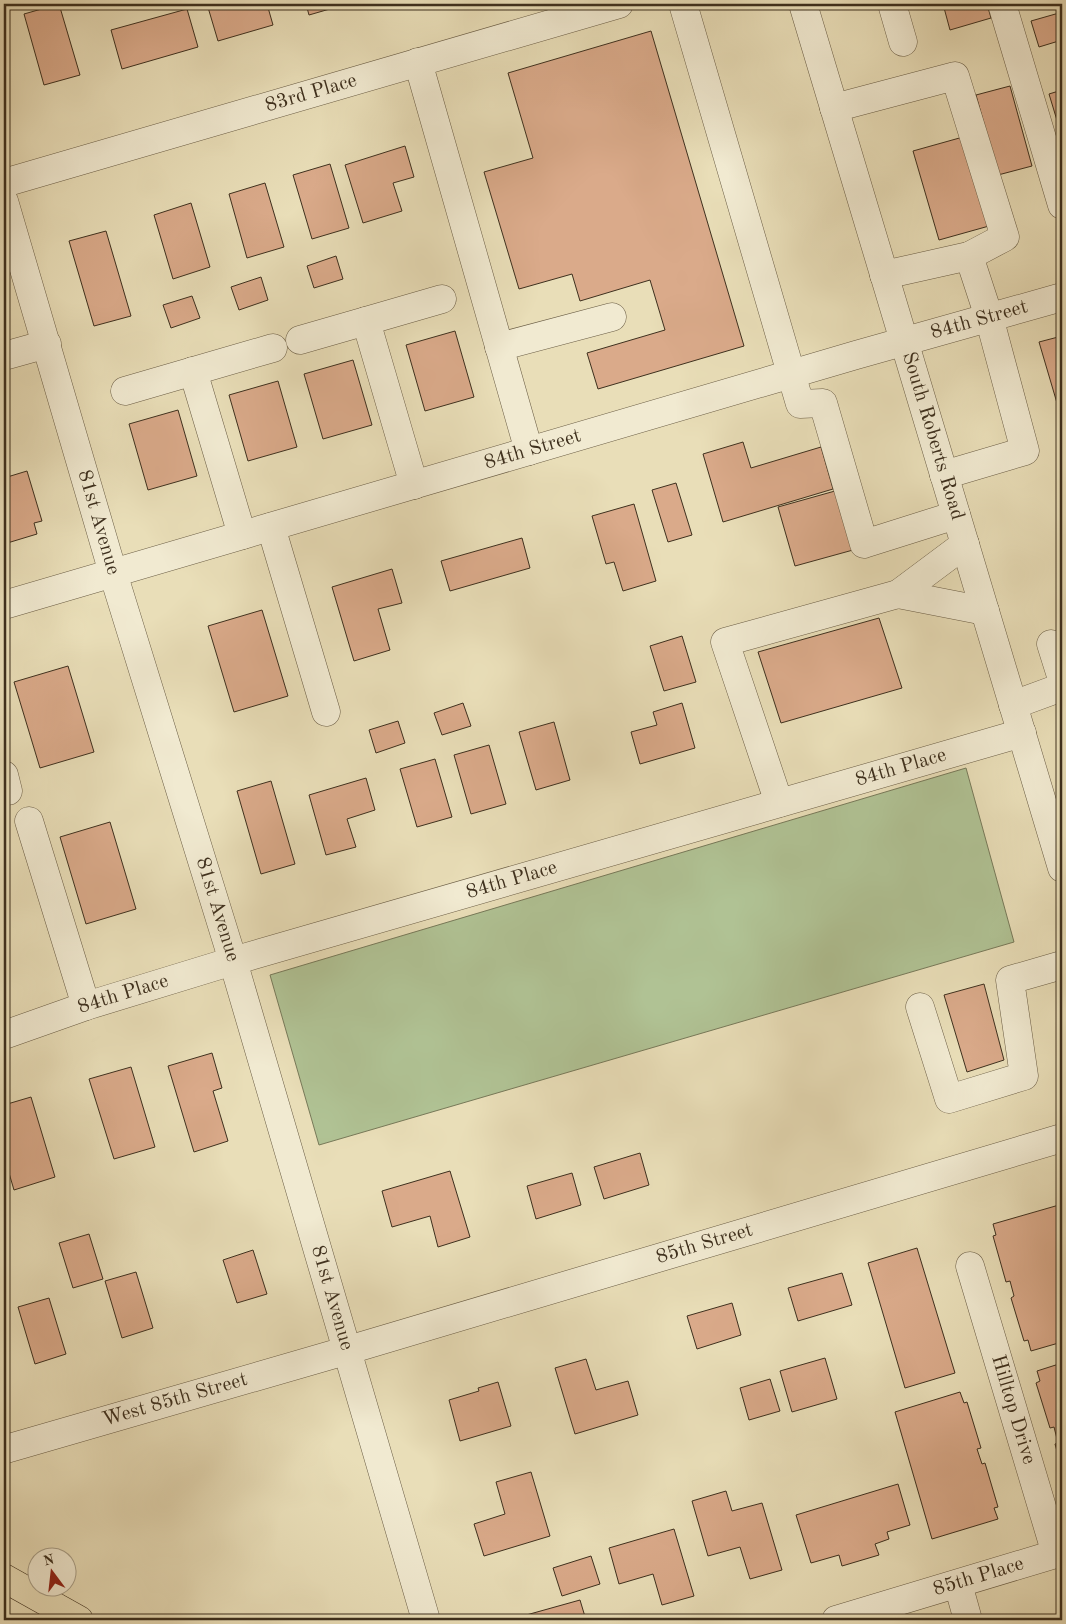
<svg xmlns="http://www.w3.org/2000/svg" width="1066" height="1624" viewBox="0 0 1066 1624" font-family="'Old Standard TT',serif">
  <rect width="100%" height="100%" fill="#e9deb8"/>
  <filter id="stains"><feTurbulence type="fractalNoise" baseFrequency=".004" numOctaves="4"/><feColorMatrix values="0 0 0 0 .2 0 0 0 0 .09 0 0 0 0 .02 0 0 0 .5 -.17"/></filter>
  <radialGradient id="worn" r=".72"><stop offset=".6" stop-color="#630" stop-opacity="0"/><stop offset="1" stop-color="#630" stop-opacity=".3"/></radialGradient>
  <path fill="#b0c294" stroke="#777959" d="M966 768 1014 942 319 1145 270 975Z"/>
  <path fill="#daaa8a" stroke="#3e301e" d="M59 4 80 75 44 85 24 14Z
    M207 4H267L273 25 218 41Z
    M306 4H347L309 15Z
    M943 4H987L991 18 950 30Z
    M187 9 198 47 122 69 111 30Z
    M1059 13 1062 22V40L1039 47 1031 21Z
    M651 31 744 346 598 389 587 353 665 330 650 280 580 301 572 274 519 289 484 172 533 158 508 73Z
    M1010 86 1032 166 998 175 976 95Z
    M1062 90V126L1059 127 1049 94Z
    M963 137 989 226 939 240 913 151Z
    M405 146 414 177 393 183 402 211 363 223 345 165Z
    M330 164 349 228 312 239 293 175Z
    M265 183 284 247 247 258 229 194Z
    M191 203 210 267 173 279 154 215Z
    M106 231 131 316 94 326 69 241Z
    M336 256 343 279 314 288 307 266Z
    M261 277 268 300 239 310 231 287Z
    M192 296 200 318 171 328 163 305Z
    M455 331 474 397 425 411 406 345Z
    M1062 336V420L1039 342Z
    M353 360 372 425 323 439 304 374Z
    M278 381 297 447 248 461 229 395Z
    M178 410 197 476 148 490 129 424Z
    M743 442 751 468 821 447 833 489 723 522 703 454Z
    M27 471 42 521 34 523 37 534 4 544V478Z
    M676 483 692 535 668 542 652 490Z
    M835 491 853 550 795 566 778 507Z
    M634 504 656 581 623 591 614 562 606 564 592 516Z
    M522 538 530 568 450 591 441 561Z
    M392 569 402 603 378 609 390 650 354 661 332 587Z
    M262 610 288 696 234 712 208 626Z
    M879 618 902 688 781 723 758 652Z
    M682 636 696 682 664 691 650 646Z
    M68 666 94 752 40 768 14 682Z
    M463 703 471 726 442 735 434 713Z
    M682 703 695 748 640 764 631 732 657 725 653 712Z
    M398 721 405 743 376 753 369 730Z
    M554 722 570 780 536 790 519 732Z
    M489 745 506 804 471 814 454 755Z
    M435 759 452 817 417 827 400 769Z
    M366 778 375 810 347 819 356 847 326 855 309 795Z
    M271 781 295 864 261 874 237 791Z
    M110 822 136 909 86 924 60 837Z
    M984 984 1004 1060 967 1072 944 995Z
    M212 1053 222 1088 213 1091 228 1141 194 1152 168 1066Z
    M131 1067 155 1147 114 1159 89 1079Z
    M31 1097 55 1177 14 1190 4 1156V1105Z
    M640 1153 649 1185 604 1199 594 1167Z
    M450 1171 470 1237 438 1247 430 1216 392 1227 382 1191Z
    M572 1173 581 1205 536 1219 527 1186Z
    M1059 1205 1062 1217V1342L1031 1351 1028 1340 1024 1341 1011 1298 1014 1296 1010 1281 1006 1282 993 1236 996 1235 993 1224Z
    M89 1234 103 1279 73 1288 59 1243Z
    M917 1248 955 1373 905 1388 868 1263Z
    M253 1250 267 1294 237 1303 223 1260Z
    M136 1272 153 1328 122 1338 105 1281Z
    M842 1273 852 1305 798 1321 788 1288Z
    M49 1298 66 1354 35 1364 18 1307Z
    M732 1303 741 1335 697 1349 687 1316Z
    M825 1358 837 1399 792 1412 780 1371Z
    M586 1359 596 1390 628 1381 638 1415 575 1434 555 1368Z
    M1062 1363V1469L1055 1444 1058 1443 1054 1427 1050 1428 1036 1383 1040 1381 1037 1371Z
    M770 1379 780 1411 749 1420 740 1388Z
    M498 1382 511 1426 460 1441 449 1400 479 1391 478 1388Z
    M960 1392 964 1403 967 1402 981 1448 977 1449 982 1464 985 1463 998 1507 994 1508 998 1519 932 1539 895 1412Z
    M531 1472 550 1536 484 1556 474 1524 505 1514 496 1482Z
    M898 1484 910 1525 887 1532 889 1539 875 1544 879 1555 842 1566 839 1555 811 1563 796 1515Z
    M726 1491 732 1511 762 1503 782 1570 750 1579 740 1547 708 1556 692 1501Z
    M674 1529 694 1596 662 1605 653 1574 619 1584 609 1548Z
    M591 1556 600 1584 562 1596 553 1568Z
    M580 1600 586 1620H513L512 1619Z"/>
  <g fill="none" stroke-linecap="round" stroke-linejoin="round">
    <g stroke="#695c44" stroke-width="29">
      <g id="minor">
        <path d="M683 4 800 404 823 403 864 544 956 515"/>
        <path id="s1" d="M803 4 1062 868"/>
        <path d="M892 4 903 42"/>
        <path d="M1002 4 1062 205"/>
        <path d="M418 62 529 451"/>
        <path d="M834 108 955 76 1005 237 969 256 989 317 1025 451 944 475"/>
        <path id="s2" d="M4 183 619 4"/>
        <path id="s3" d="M4 201 113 573 233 961 426 1620"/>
        <path d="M884 275 969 256"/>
        <path d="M300 340 366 321"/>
        <path d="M499 347 612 317"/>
        <path d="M4 356 47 344"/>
        <path d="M193 371 242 535"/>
        <path d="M125 391 273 348"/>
        <path d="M414 485 366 321 442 299"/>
        <path d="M271 527 326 712"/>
        <path d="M965 544 898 594 985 611"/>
        <path id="s4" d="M4 605 856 355 1062 297"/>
        <path d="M1051 644 1062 679"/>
        <path d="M1013 705 1062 687"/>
        <path d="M4 775 8 791"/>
        <path d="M779 803 725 642 898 594"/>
        <path d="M29 821 86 1006"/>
        <path d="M920 1007 949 1099 1024 1076 1010 980 1062 965"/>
        <path id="s5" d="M4 1035 86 1006 233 961 1022 733"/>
        <path id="s6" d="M970 1266 1056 1554"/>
        <path id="s7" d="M6 1449 345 1351 1062 1138"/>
        <path d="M958 1584 968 1620"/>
        <path id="s8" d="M836 1620 1062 1552"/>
      </g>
    </g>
    <g stroke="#3e301e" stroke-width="29">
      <path id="highway" d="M4 1578 79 1620"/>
    </g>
    <use href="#minor" stroke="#f1ead1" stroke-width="28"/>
    <use href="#highway" stroke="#e9deb8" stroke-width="28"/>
  </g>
  <g text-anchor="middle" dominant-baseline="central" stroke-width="4" stroke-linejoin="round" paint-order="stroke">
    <g font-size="20" fill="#3e301e" stroke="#f1ead1">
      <text stroke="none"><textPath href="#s2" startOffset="320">83rd Place</textPath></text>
      <text stroke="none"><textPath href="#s4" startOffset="1016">84th Street</textPath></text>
      <text stroke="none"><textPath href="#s1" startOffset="451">South Roberts Road</textPath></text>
      <text stroke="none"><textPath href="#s4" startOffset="551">84th Street</textPath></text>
      <text stroke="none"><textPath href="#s3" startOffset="335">81st Avenue</textPath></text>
      <text stroke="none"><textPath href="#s5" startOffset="936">84th Place</textPath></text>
      <text stroke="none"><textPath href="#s5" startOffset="531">84th Place</textPath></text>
      <text stroke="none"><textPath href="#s3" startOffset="740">81st Avenue</textPath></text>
      <text stroke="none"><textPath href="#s5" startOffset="126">84th Place</textPath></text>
      <text stroke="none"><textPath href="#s7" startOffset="728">85th Street</textPath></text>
      <text stroke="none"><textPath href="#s3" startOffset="1145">81st Avenue</textPath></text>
      <text stroke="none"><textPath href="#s7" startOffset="176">West 85th Street</textPath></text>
      <text stroke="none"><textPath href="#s6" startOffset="150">Hilltop Drive</textPath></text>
      <text stroke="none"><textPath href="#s8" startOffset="149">85th Place</textPath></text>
    </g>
  </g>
  <rect width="1066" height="1624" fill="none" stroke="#e9deb8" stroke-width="20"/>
  <rect x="5" y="5" width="1056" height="1614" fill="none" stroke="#3e301e" stroke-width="2.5"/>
  <rect x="10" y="10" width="1046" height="1604" fill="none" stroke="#3e301e"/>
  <g transform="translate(52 1572) rotate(345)"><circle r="24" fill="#f1ead1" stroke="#a9a089"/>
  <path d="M0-4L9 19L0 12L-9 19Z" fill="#8f2418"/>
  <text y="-8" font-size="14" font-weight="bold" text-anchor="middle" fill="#3e301e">N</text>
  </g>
  <rect width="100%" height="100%" filter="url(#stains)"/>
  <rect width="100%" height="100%" fill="url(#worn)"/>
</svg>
